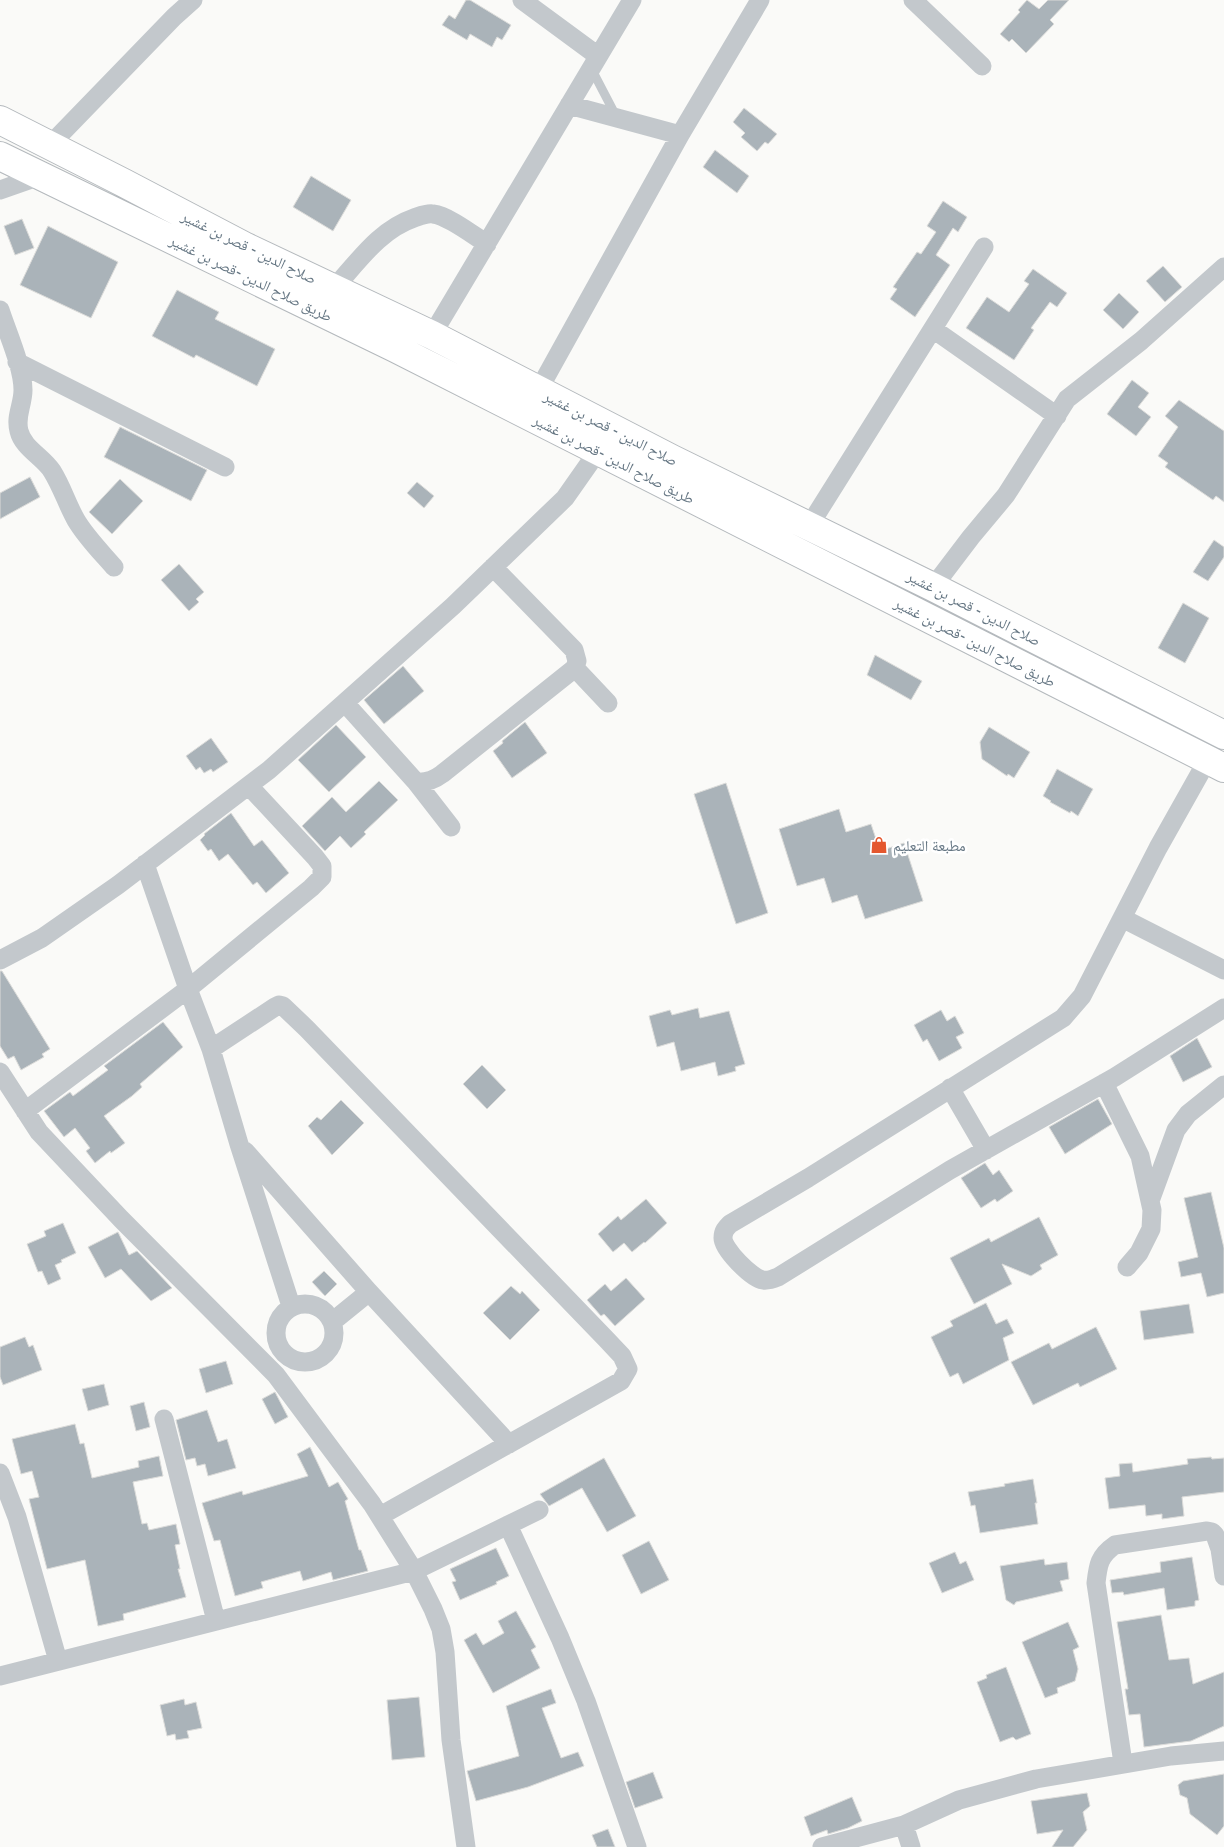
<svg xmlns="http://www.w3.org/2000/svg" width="1224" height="1847" viewBox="0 0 1224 1847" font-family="'IBM Plex Sans','Noto Naskh Arabic',sans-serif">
  <rect width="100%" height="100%" fill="#fafaf8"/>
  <path fill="#aab3b9" stroke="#dcdcda" d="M466 0H470L511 25 502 40 497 37 492 47 470 34 467 40 442 25 449 15 455 19Z
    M1027 0 1039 9 1048 0H1069L1050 20 1054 24 1026 53 1012 39 1009 42 1000 34 1020 12 1018 10Z
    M744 108 777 134 768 144 765 142 757 151 741 137 745 133 733 122Z
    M715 150 749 176 737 193 703 167Z
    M311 176 351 200 333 231 293 207Z
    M943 201 967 217 958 232 953 228 936 255 950 265 915 317 890 299 897 289 893 287 917 252 921 254 936 232 927 226Z
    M22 219 34 248 15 255 4 226Z
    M48 226 118 262 91 318 20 285Z
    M1163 266 1182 287 1165 302 1146 281Z
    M1033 269 1067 293 1057 307 1050 302 1031 328 1034 330 1014 360 966 328 987 297 1009 312 1029 284 1024 281Z
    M177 290 219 312 215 319 275 349 257 386 196 355 194 358 152 336Z
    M1119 293 1139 312 1123 329 1103 310Z
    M1132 380 1149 393 1138 407 1151 417 1136 436 1107 414Z
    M1179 400 1224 431V502L1216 496 1213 500 1165 467 1168 463 1158 456 1178 427 1165 416Z
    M120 427 207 470 191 501 104 457Z
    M30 477 40 497 0 519V493Z
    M120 479 143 501 112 534 89 512Z
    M417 482 434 496 424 508 407 493Z
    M1214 540 1224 547V557L1208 581 1193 572Z
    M179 564 204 592 196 599 199 602 189 611 161 580Z
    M1183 603 1209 618 1185 663 1158 648Z
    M875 655 922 681 911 700 867 675Z
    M403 666 424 691 384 724 364 700Z
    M525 722 547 753 512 778 493 751 503 743 502 741Z
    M336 725 366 757 329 792 298 760Z
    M989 727 1030 752 1014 778 1008 774 1007 776 982 759 980 742Z
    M211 738 228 762 213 772 211 769 204 773 200 767 196 770 186 756Z
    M1057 769 1093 789 1078 816 1071 811 1070 813 1050 802 1051 801 1043 796Z
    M379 781 398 800 364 832 366 834 351 848 340 836 325 851 302 826 332 797 346 812Z
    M726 783 768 913 736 924 694 794Z
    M839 809 846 832 871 824 880 851 904 843 923 901 865 919 857 895 832 903 824 878 797 886 779 829Z
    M231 813 254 846 262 840 289 873 266 893 257 882 253 885 228 854 219 861 211 849 208 851 200 840 205 835 204 834Z
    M0 971H2L50 1049 42 1054 44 1057 21 1070 14 1056 8 1059 0 1046Z
    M698 1008 700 1018 729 1011 745 1064 735 1067 736 1071 718 1076 715 1062 681 1071 674 1042 657 1047 649 1016 670 1010 672 1015Z
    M941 1010 947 1021 955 1016 964 1033 956 1037 962 1048 939 1061 927 1039 923 1042 914 1025Z
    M163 1022 183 1047 140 1084 142 1087 132 1096 104 1116 125 1143 111 1153 110 1151 95 1163 86 1151 90 1148 75 1128 64 1137 44 1111 70 1092 73 1096 108 1070 104 1066Z
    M1197 1038 1212 1067 1183 1082 1170 1056Z
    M482 1065 506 1090 487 1109 463 1084Z
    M1098 1099 1112 1124 1065 1154 1049 1127Z
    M341 1100 364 1123 332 1155 308 1126 317 1117 321 1120Z
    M985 1163 993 1175 999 1170 1013 1191 997 1202 995 1199 981 1208 961 1178Z
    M1211 1192 1224 1248V1293L1207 1297 1201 1273 1181 1277 1178 1262 1198 1257 1184 1198Z
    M646 1199 667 1223 645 1243 644 1242 632 1252 624 1243 613 1252 598 1234 618 1216 621 1220Z
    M1039 1217 1058 1255 1040 1265 1042 1269 1031 1276 1002 1264 1012 1284 974 1304 950 1258 989 1238 991 1242Z
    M63 1223 76 1253 61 1260 62 1262 55 1265 61 1279 48 1285 42 1271 38 1272 27 1244 46 1236 44 1231Z
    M118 1232 129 1255 137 1251 172 1288 151 1301 121 1269 105 1278 88 1247Z
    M324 1271 337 1284 325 1296 312 1282Z
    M626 1278 645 1299 615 1326 604 1314 601 1316 587 1300 605 1284 611 1291Z
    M511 1286 520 1294 522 1291 540 1310 510 1340 483 1313Z
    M986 1303 996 1324 1007 1319 1014 1333 1003 1338 1009 1360 963 1384 958 1373 950 1377 931 1337 953 1326 950 1321Z
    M1189 1304 1194 1333 1144 1340 1140 1311Z
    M1096 1327 1117 1369 1080 1387 1078 1383 1033 1405 1011 1362 1049 1343 1052 1349Z
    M25 1337 29 1347 33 1345 42 1370 3 1385 0 1377V1347Z
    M226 1361 233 1384 206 1393 199 1369Z
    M104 1384 109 1405 88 1411 82 1389Z
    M275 1392 288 1417 275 1424 262 1399Z
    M144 1402 150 1427 136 1431 130 1406Z
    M207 1410 218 1442 227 1439 236 1468 208 1476 205 1464 197 1466 195 1458 186 1460 176 1420Z
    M75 1424 80 1444 84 1443 92 1478 139 1467 138 1461 159 1456 163 1476 133 1482 142 1524 147 1523 149 1530 176 1524 180 1544 175 1545 180 1569H178L186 1597 123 1614 124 1620 98 1626 85 1560 47 1569 29 1499 39 1497 32 1471 21 1474 12 1439Z
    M310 1447 329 1487 338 1482 348 1499 345 1501 359 1550H361L368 1571 333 1580 331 1572 303 1581 300 1571 261 1582 263 1588 235 1596 220 1540 214 1541 202 1503 242 1491 243 1495 308 1476 297 1454Z
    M1211 1457 1212 1459 1224 1458V1492L1182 1497 1184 1516 1162 1519V1514L1146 1516 1145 1505 1109 1509 1105 1478 1120 1476 1119 1464 1132 1463 1133 1472 1188 1464 1187 1459Z
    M604 1458 636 1516 607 1532 582 1488 549 1506 540 1494Z
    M1033 1479 1037 1503H1035L1038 1524 980 1533 975 1505 971 1506 968 1492 1005 1486 1004 1484Z
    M649 1541 669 1580 641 1594 622 1555Z
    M496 1548 509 1576 496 1582 497 1584 460 1600 452 1582 456 1581 450 1569Z
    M955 1552 960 1564 966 1561 974 1580 942 1593 929 1563Z
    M1192 1557 1199 1600 1195 1601V1606L1167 1610 1164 1588 1124 1595 1123 1592 1112 1593 1110 1580 1161 1572 1160 1562Z
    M1044 1559 1045 1565 1067 1562 1069 1579 1060 1581 1063 1591 1016 1602 1014 1605 1006 1600 1000 1566Z
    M516 1611 536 1647 531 1650 540 1668 493 1693 464 1640 476 1633 483 1645 504 1633 498 1621Z
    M1161 1615 1169 1660 1189 1658 1193 1684 1224 1672V1726L1191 1741 1144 1747 1140 1714 1129 1715 1125 1689H1128L1117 1622Z
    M1068 1622 1079 1647 1073 1650 1078 1669 1075 1681 1057 1688 1058 1693 1045 1698 1022 1642Z
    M1006 1667 1031 1734 1016 1740 1013 1737 1000 1742 977 1682 987 1678 986 1675Z
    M551 1689 556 1703 542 1708 561 1758 578 1752 584 1766 528 1787 476 1801 467 1771 519 1756 506 1706Z
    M419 1697 425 1757 392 1760 387 1700Z
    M184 1699 185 1705 196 1702 202 1728 187 1731 189 1738 176 1740 175 1734 167 1736 160 1705Z
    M653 1772 663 1798 635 1808 626 1782Z
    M1224 1774V1826L1217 1835 1190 1814 1187 1798 1180 1795 1178 1785 1183 1781Z
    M1087 1793 1090 1806 1083 1812 1087 1830 1073 1847H1052L1063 1830 1037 1834 1031 1801Z
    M852 1797 862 1821 848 1828 828 1834 827 1830 811 1836 804 1817Z
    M608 1829 615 1847H597L592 1835Z"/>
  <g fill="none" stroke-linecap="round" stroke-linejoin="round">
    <g stroke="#b4b9bd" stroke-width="30">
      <path id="highway" d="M0 120 124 183 244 246 432 335 672 459 933 587 1224 735
        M0 156 395 348 1224 768"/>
    </g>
    <path stroke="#c3c8cc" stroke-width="9" d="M591 68 616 116"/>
    <path stroke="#c3c8cc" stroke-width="19" d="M522 0 598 56
      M913 0 982 66
      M569 105 680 135
      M50 145 174 17 193 0
      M0 190 40 176
      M334 288C358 262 379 230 414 218 420 216 427 213 433 214 449 216 473 235 487 244
      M0 310C7 332 23 367 23 390 23 405 15 416 19 431 23 448 43 457 52 471 62 487 67 504 76 520 86 537 101 552 114 567
      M933 329 1057 416
      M432 335 632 0
      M17 362 225 467
      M538 391 680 135 760 0
      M809 526 984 247
      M933 587 971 537 1006 495 1067 399 1141 341 1224 267
      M575 668 608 703
      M345 703 416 782C426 783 434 780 442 774L575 668 577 661 574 650 493 567
      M1208 759 1158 848 1082 996 1063 1018 808 1178 730 1224C726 1228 723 1231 723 1238 723 1249 751 1278 763 1280 768 1281 773 1279 778 1277L950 1170 1115 1077 1224 1008
      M416 782 451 827
      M145 864 188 989 211 1049 239 1144 291 1306
      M1122 918 1224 970
      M0 960 42 938 118 885 269 770 453 606 565 498 598 451
      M211 1049 275 1007 279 1005 283 1006 307 1029 606 1339 622 1356 628 1369 621 1381 380 1516
      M0 1072 39 1132 121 1219 276 1375 372 1504 414 1571 433 1609 441 1629 445 1652 451 1740 466 1847
      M1104 1083 1140 1156 1152 1210 1151 1229 1139 1253 1127 1267
      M950 1088 986 1150
      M25 1111 188 989 311 888 322 877V866L315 857 249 786
      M245 1151 369 1292 509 1444
      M1150 1201 1176 1130 1188 1114 1224 1085
      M276 1333a29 29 0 1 1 58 0a29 29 0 1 1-58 0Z
      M332 1322 369 1292
      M164 1419 216 1621
      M0 1473 17 1517 58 1661
      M508 1525 560 1638 586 1701 637 1847
      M0 1676 414 1571 539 1510
      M1123 1763 1096 1583C1098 1565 1099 1556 1115 1545L1207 1531 1212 1532 1215 1535 1220 1549 1224 1576
      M904 1825 959 1800 1036 1779 1171 1756 1224 1751
      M822 1847 904 1825 911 1847"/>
    <use href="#highway" stroke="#fff" stroke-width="28"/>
  </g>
  <defs>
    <g id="shop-bare" transform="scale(1.35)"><path d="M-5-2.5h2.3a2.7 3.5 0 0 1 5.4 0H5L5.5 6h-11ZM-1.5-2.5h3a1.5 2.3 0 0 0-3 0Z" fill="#e4572e" stroke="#fff" stroke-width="2.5" paint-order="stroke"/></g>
  </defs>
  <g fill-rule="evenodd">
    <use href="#shop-bare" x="879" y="845"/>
  </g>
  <g text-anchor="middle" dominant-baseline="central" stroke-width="5" stroke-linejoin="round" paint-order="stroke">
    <g font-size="15" fill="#657683" stroke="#fff">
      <text transform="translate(249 247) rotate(26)">صلاح الدين - قصر بن غشير</text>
      <text transform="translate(251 278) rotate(26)">طريق صلاح الدين -قصر بن غشير</text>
      <text transform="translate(611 428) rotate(27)">صلاح الدين - قصر بن غشير</text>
      <text transform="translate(614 459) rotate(27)">طريق صلاح الدين -قصر بن غشير</text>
      <text transform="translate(974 608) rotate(27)">صلاح الدين - قصر بن غشير</text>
      <text transform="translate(975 642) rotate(27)">طريق صلاح الدين -قصر بن غشير</text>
    </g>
    <g font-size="15" fill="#657683" stroke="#fff" text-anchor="start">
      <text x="893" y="845">مطبعة التعليم</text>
    </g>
  </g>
</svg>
